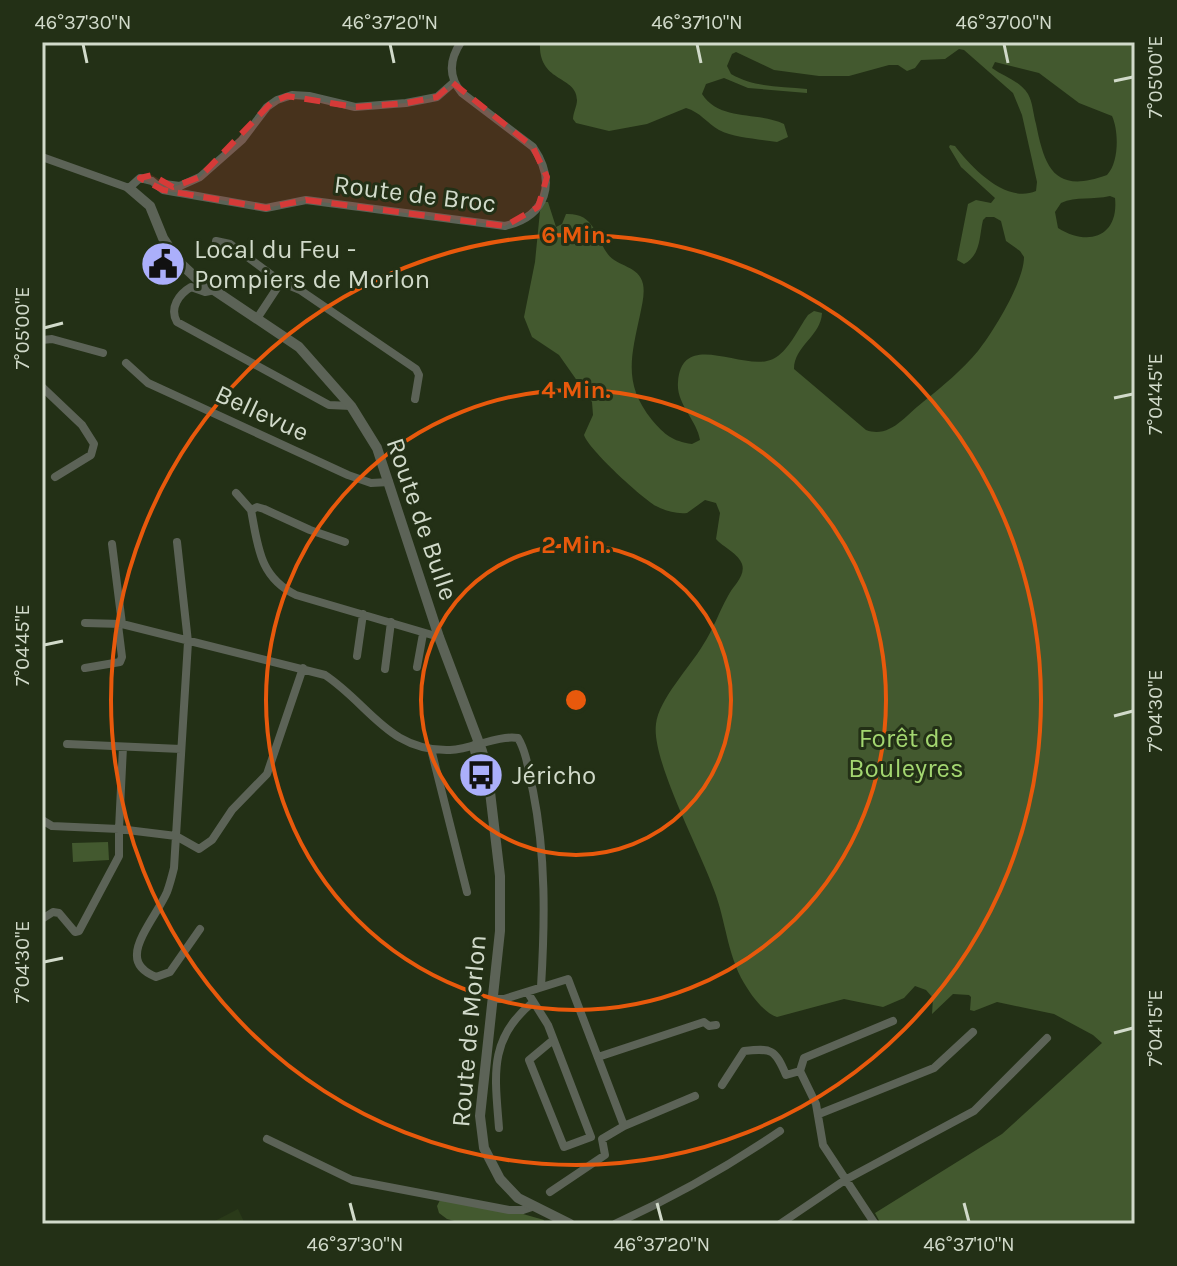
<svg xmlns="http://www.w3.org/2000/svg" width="1177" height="1266" viewBox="0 0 1177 1266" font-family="Karla,sans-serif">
  <rect width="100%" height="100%" fill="#233016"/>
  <path fill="#2a3a19" d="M238 1209 245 1224H209Z"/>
  <path fill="#43592f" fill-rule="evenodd" d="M1135 42V1224H881L875 1213 1002 1134 1102 1043 1093 1035 1054 1014 997 1002 974 1011 970 1010 971 997 969 995 953 994 932 1014 933 998 926 990 915 986 904 998 883 1007 844 999 777 1017C764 1013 751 995 744 983 727 954 726 921 714 890 701 852 651 760 656 724 659 699 690 667 703 645 713 630 719 612 728 596 733 586 746 576 742 564 739 554 723 547 716 539L720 513 716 503 705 500 687 513C676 514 666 511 656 506 642 498 589 450 584 435L593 415 592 402 559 355 532 337 524 317 535 262 540 211 545 202H548L556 227 562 224 566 214C594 213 595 235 607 253 616 267 639 265 643 284 645 294 642 305 640 315 631 357 623 384 652 420 665 435 672 441 692 444L700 440C697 420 676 404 678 382 682 328 744 373 773 359 788 352 798 329 808 315L814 311 822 313C821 336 794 346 794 369L866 430C890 439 906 415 923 402 943 386 962 370 978 351 993 332 1024 282 1024 257L1020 251 1006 241 1001 221 994 217H986L983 220C979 237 981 255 964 264L957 260 968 204 976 200 991 203 995 198 961 167 949 147 950 145 955 146C972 168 1006 204 1036 191L1037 182 1022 115 1013 93 964 50 959 49 945 59 921 60 915 68 907 71 898 65H889L849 76H819L774 70 736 52 732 54 727 66 731 74C755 88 781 86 807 89V93L748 88 724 78 706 84 702 94C720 122 758 111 784 124L788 137 777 142C759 139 735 138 719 130 707 123 700 112 686 108L647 124 609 131 576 123 573 119C573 113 577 106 577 100 577 75 538 83 540 43ZM995 62 1039 73 1079 103 1112 116C1119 131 1119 163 1107 175 1055 194 1045 169 1036 124 1033 114 1033 103 1028 94 1019 80 1004 77 992 68ZM1110 196 1115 198C1119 237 1088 247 1058 228L1055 212 1061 203C1076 196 1093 200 1110 196Z
    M108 842 109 860 73 862 72 843Z
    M440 1200 509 1210 544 1220 542 1224H465L447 1219 439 1213 437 1206Z"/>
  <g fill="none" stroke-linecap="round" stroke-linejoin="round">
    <path stroke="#5c6357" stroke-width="8" d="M42 157 129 188 140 178 152 181 163 190 266 208 306 200 505 226C547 216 557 182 533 147L462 93C448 77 449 60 461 42
      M164 184 180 186 200 177 242 140 267 107 277 100 292 95 309 96 355 107 406 103 437 97 453 83
      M216 241 230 244 281 282
      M215 290 205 292 191 287C179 294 169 308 177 322L329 405 351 406
      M258 317 281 282 300 290 416 369 419 375 415 399
      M42 340 52 339 103 353
      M126 363 148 383 348 475 371 483 389 482
      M42 387 82 425 94 444 91 455 55 477
      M236 493 251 510
      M177 542 188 642 174 868C172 876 170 884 167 892 160 909 137 937 137 954 136 966 146 973 156 977L170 972 200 929
      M345 542 310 530 264 509 257 507 251 510C258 546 259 577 296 595L439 637
      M112 544 122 624
      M85 623 122 624 325 675C370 705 389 752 450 750 473 749 497 735 518 738 527 753 529 774 533 791 546 856 545 921 541 987
      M357 656 363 614
      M417 667 423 634
      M85 668 120 662 122 657 118 625
      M385 669 391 622
      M67 744 181 749
      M431 749 467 892
      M42 820 52 826 119 829 123 747
      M42 919 53 912 59 913 75 932 79 931 119 856V829L176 836 199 849 212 840 232 810 267 774 303 668
      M528 993 548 1025 591 1137 564 1147 529 1060 553 1040
      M494 999H504L568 979 624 1126
      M598 1057 704 1022 709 1026 716 1025
      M722 1085 744 1051C772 1048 775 1049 786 1075L800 1071
      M819 1114 934 1068 973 1032
      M499 1128C495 1076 488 1039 532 1003
      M267 1139 352 1180 509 1210H523L532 1207
      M550 1192 605 1155 602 1139 624 1126 695 1096
      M615 1224C674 1197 726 1168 780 1131
      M780 1224 845 1180 974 1111 1047 1038
      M875 1224 823 1145 816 1104 800 1071 804 1058 893 1021"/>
    <path stroke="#5c6357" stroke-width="10" d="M129 188 150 206 163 238 179 262 196 278 299 347 351 406 377 448 439 637 482 751 488 775 500 876V931L480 1116 484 1148 500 1179 518 1198 570 1224
      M474 746 482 781"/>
  </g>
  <path fill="#d63a38" fill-opacity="0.2" stroke="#d63a38" stroke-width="6" stroke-dasharray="16 10" stroke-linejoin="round" d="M453 83 533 147 547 177 538 207 505 226 306 200 266 208 163 190 140 178 152 175 173 187 200 177 271 103 287 96 355 107 406 103 437 97Z"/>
  <path fill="none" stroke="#d1daca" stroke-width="3" d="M83 44 87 63M390 44 394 63M697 44 701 63M1004 44 1008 63M1114 81 1133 77M44 328 63 323M1114 398 1133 394M44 645 63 641M1114 716 1133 711M44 962 63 958M1114 1033 1133 1028M350 1203 355 1222M657 1203 662 1222M964 1203 969 1222"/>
  <g fill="none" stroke="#e8590c" stroke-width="4">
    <circle cx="576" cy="700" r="155"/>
    <circle cx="576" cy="700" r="310"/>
    <circle cx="576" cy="700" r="465"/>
  </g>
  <defs>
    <g id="civic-disc" transform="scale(2.3)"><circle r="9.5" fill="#abaffb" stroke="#233016"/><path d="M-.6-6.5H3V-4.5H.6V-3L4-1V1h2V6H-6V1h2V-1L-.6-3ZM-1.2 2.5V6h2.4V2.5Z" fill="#111"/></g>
    <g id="bus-disc" transform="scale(2.3)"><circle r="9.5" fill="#abaffb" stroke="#233016"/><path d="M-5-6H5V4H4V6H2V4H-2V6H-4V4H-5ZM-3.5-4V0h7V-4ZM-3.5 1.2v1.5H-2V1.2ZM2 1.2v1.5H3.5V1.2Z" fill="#111"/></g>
  </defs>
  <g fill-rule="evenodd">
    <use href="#civic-disc" x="163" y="264"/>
    <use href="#bus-disc" x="481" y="775"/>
  </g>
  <g text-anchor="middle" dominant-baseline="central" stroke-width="6" stroke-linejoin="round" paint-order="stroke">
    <g font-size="26" fill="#d1daca" stroke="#233016">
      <text transform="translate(415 194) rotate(7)">Route de Broc</text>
      <text transform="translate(262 413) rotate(25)">Bellevue</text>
      <text transform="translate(422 519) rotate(71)">Route de Bulle</text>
      <text transform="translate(469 1031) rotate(-85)">Route de Morlon</text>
    </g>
    <g font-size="26" fill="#d1daca" stroke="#233016" text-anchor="start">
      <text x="194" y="249">Local du Feu -<tspan x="194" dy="30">Pompiers de Morlon</tspan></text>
      <text x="512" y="775">Jéricho</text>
    </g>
    <g font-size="26" fill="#a3d670" stroke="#233016">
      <text x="906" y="738">Forêt de<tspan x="906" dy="30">Bouleyres</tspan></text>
    </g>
  </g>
  <circle cx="576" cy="700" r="12" fill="#e8590c" stroke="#233016" stroke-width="4"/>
  <g font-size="24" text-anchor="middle" font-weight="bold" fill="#e8590c" stroke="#233016" stroke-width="6" stroke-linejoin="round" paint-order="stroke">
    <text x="576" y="243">6 Min.</text>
    <text x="576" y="398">4 Min.</text>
    <text x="576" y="553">2 Min.</text>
  </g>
  <rect width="1177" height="1266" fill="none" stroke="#233016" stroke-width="88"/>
  <rect x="44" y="44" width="1089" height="1178" fill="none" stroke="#d1daca" stroke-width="3"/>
  <g font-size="20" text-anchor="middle" fill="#d1daca">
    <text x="83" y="29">46°37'30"N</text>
    <text x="390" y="29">46°37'20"N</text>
    <text x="697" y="29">46°37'10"N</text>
    <text x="1004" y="29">46°37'00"N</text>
    <text transform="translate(1155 77) rotate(-90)" y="7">7°05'00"E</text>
    <text transform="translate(22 328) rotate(-90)" y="7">7°05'00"E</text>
    <text transform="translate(1155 394) rotate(-90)" y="7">7°04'45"E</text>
    <text transform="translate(22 645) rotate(-90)" y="7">7°04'45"E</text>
    <text transform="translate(1155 711) rotate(-90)" y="7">7°04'30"E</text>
    <text transform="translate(22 962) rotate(-90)" y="7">7°04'30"E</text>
    <text transform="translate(1155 1028) rotate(-90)" y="7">7°04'15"E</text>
    <text x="355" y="1251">46°37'30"N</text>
    <text x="662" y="1251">46°37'20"N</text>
    <text x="969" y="1251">46°37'10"N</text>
  </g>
</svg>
